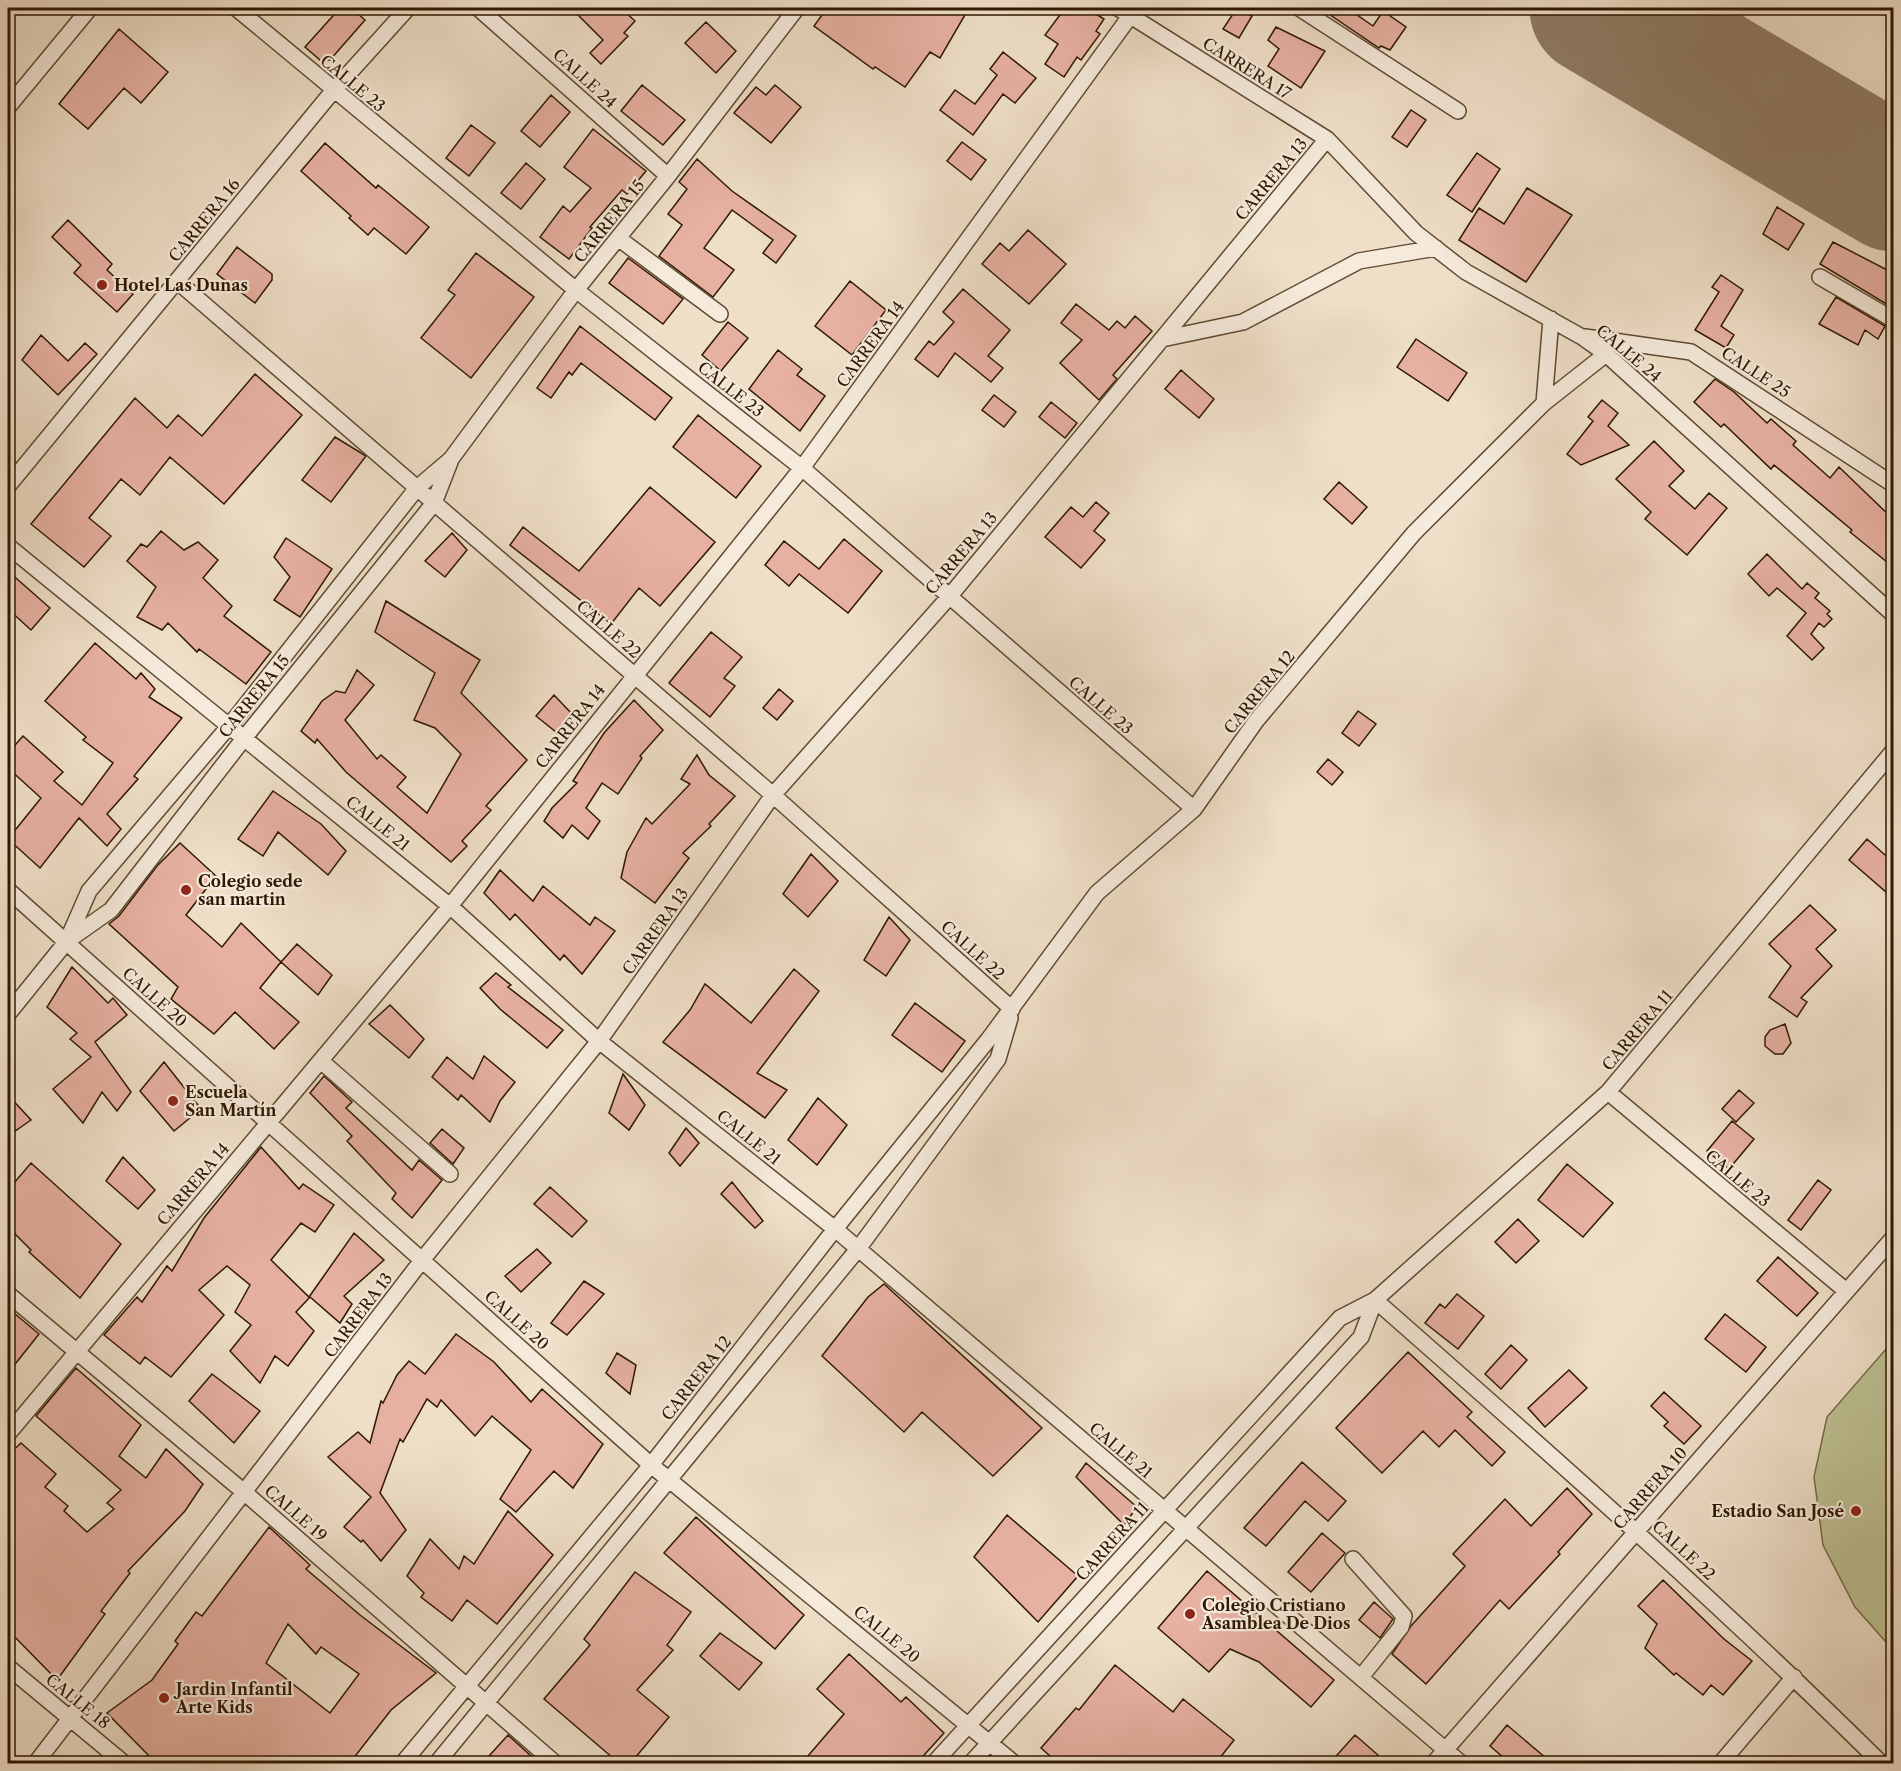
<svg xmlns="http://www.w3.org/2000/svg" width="1901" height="1771" viewBox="0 0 1901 1771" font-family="'Libre Caslon Text',serif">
  <rect width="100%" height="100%" fill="#efdfc8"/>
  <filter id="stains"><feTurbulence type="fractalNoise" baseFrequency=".00333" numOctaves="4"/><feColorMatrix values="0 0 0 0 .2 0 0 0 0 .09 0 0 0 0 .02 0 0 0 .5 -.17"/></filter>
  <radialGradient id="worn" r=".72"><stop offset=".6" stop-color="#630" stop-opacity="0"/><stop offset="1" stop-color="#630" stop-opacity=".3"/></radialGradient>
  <path fill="#bec193" stroke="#766c4a" stroke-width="1.5" d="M1893 1341V1650L1855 1607 1823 1545 1814 1477 1827 1417Z"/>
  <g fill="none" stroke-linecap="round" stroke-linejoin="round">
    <path stroke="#8f7c64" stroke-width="135" d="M1597 8 1894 184"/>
  </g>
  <path fill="#e7b1a2" stroke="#2f1800" stroke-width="1.5" fill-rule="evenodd" d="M340 8H351L365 20 330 60H320L305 47Z
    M571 8H621L635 21 624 33 628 36 601 64 590 53 603 40Z
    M827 8H969L940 58 930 52 905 87 875 67 873 69 814 26Z
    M1065 8H1087L1104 19 1096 31 1100 34 1081 60 1077 57 1064 77 1045 64 1058 44 1045 35Z
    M1237 8 1252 16 1239 38 1223 29Z
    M1320 8H1347L1373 26 1383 11 1406 27 1390 50 1381 46 1379 48Z
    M706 22 736 51 716 73 685 43Z
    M1276 27 1325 51 1301 88 1268 66 1279 49 1268 40Z
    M119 29 168 72 141 103 124 88 88 129 59 104Z
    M1003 52 1036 78 1015 103 1003 94 973 135 940 110 955 90 975 104 997 75 990 69Z
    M642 85 685 120 663 145 621 111Z
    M775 85 801 107 771 143 734 113 756 87 766 95Z
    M551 95 570 112 540 147 521 131Z
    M1411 110 1426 120 1407 147 1392 137Z
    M471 125 495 143 469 176 446 158Z
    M593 129 646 171 627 194 622 190 590 227 592 228 569 259 540 237 563 206 570 212 591 188 564 167Z
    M962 142 986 160 971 180 947 161Z
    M325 143 376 188 378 185 429 227 406 254 374 228 368 235 349 218 351 216 301 171Z
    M1477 153 1500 169 1472 212 1447 195Z
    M697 159 732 191 796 236 776 263 763 253 773 240 732 210 704 248 734 270 713 297 659 256 682 225 668 214 687 189 679 182Z
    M526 163 545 179 521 209 501 193Z
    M1527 188 1572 215 1526 282 1459 240 1479 208 1504 224Z
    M1777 207 1804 224 1788 250 1763 234Z
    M68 220 112 264 107 270 133 294 117 312 74 273 81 265 52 237Z
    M1028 230 1066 264 1029 304 982 264 1000 243 1009 251Z
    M1833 242 1893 273V308L1820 264Z
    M237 247 272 274V280L255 303 217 274Z
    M476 253 534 297 471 378 421 338 455 295 448 290Z
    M628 258 683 299 663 324 609 283Z
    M1721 275 1743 290 1721 326 1734 335 1726 348 1695 330 1719 292 1712 287Z
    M850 281 886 310 852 355 815 326Z
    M963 289 1010 330 988 356 1003 368 991 382 955 353 938 377 915 359 929 341 934 345 954 322 943 312Z
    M1836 297 1885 326 1878 339 1865 330 1858 345 1819 324Z
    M1076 304 1109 330 1117 321 1125 328 1135 316 1152 331 1113 375 1117 379 1099 400 1060 363 1082 340 1061 323Z
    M728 322 748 338 721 371 702 355Z
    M580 326 672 398 655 420 581 363 572 375 569 372 551 398 537 388Z
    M41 335 68 361 85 343 97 354 58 395 22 360Z
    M1416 339 1467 373 1448 401 1397 367Z
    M778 350 802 369 797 375 825 396 800 431 749 389Z
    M1181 370 1214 399 1199 418 1165 389Z
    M255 374 302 415 224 504 170 457 140 495 121 479 89 518 111 536 84 567 31 524 135 398 167 428 178 415 202 436Z
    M1715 379 1734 392 1767 423 1771 419 1796 441 1793 445 1830 478 1839 467 1893 519V567L1850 532 1852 530 1774 465 1771 469 1724 424 1721 427 1694 402Z
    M994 395 1016 412 1004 427 982 410Z
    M1602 400 1618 413 1608 426 1629 445 1581 465 1567 454 1593 421 1588 417Z
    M1051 402 1077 423 1065 438 1039 417Z
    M698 415 761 466 736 498 673 447Z
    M335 437 366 456 331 502 302 480Z
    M1654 441 1684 471 1669 486 1695 509 1709 493 1727 508 1687 555 1645 519 1651 512 1616 479Z
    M1339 482 1367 507 1352 524 1324 499Z
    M650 487 715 542 660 606 639 588 611 624 510 545 523 527 579 571Z
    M1096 502 1109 513 1094 531 1105 540 1081 568 1045 537 1071 507 1083 517Z
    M161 531 184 550 198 542 218 560 203 578 232 606 224 616 271 652 246 684 199 649 197 652 168 623 162 630 137 617 156 587 127 561 141 544 147 547Z
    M452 533 467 550 445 577 425 561Z
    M286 538 332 569 300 617 274 600 290 577 274 557Z
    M844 539 882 571 848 613 799 574 789 586 765 565 784 541 819 569Z
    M1767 554 1802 589 1807 583 1819 593 1815 598 1830 611 1827 614 1832 619 1824 627 1819 623 1811 634 1824 648 1812 660 1787 636 1806 613 1777 588 1769 596 1748 574Z
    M8 571 50 608 31 630 8 609Z
    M386 601 480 660 461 693 527 760 486 806 491 810 462 841 467 846 451 862 346 772 317 739 315 743 301 731 322 701 336 691 345 693 357 670 374 685 345 720 377 759 381 755 406 777 397 787 427 813 461 754 435 728 414 720 435 673 375 632Z
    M711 632 742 657 724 678 735 686 710 717 669 683Z
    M95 643 136 679 141 673 155 689 149 697 182 718 134 776 138 779 107 814 121 829 107 846 79 818 40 868 8 839 41 798 8 768V753L23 736 63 772 54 781 82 805 113 763 83 740 86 737 45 701Z
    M779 689 793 701 777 720 763 708Z
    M554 695 573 715 556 732 536 716Z
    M634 700 663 730 640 756 642 758 618 794 602 783 586 808 600 821 588 839 572 825 563 838 544 821 552 808 577 783 573 781 604 733Z
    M1358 711 1376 724 1359 746 1342 733Z
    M697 755 709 775 735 796 709 824 711 826 683 853 689 858 655 903 621 878 627 852 646 818 652 824 690 784 681 779Z
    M1328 759 1343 772 1332 785 1317 772Z
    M273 791 321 824 346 851 328 875 278 832 263 856 238 839Z
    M1867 839 1893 862V898L1849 860Z
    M180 843 216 876 186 915 222 947 241 923 281 962 260 988 299 1022 274 1049 235 1012 214 1034 171 999 178 987 109 924 119 916 157 866Z
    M811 854 838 881 808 917 783 894Z
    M500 870 533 901 543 886 590 925 595 917 615 931 582 974 564 955 560 960 515 914 510 920 484 893Z
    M1810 905 1836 930 1816 949 1832 966 1801 998 1807 1002 1797 1017 1769 997 1791 966 1769 944Z
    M889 917 910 940 886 976 864 960Z
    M297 944 332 975 318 995 281 962Z
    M72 967 108 1003 113 998 127 1015 95 1042 131 1092 117 1111 102 1092 83 1123 53 1089 91 1057 70 1039 77 1033 47 1007Z
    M794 969 819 991 757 1073 787 1090 765 1118 663 1042 690 1010 705 984 751 1023Z
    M496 973 511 985 508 987 563 1030 547 1048 500 1009 480 988Z
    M915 1003 965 1041 942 1072 892 1035Z
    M390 1005 424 1039 409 1058 369 1024Z
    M1785 1024 1791 1043 1783 1054H1775L1765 1046V1037L1770 1030Z
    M484 1056 515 1082 500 1101 490 1122 461 1095 458 1100 432 1077 447 1057 473 1079Z
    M164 1062 201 1109 174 1131 140 1091Z
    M623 1074 645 1105 629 1130 609 1113Z
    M324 1076 352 1102 346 1108 412 1170 419 1160 442 1180 412 1218 392 1199 396 1193 347 1141 352 1136 310 1093Z
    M1739 1090 1754 1103 1736 1122 1722 1109Z
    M8 1095 31 1120 8 1136Z
    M818 1098 847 1125 817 1165 788 1140Z
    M1732 1121 1754 1139 1729 1169 1707 1151Z
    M686 1128 699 1143 680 1166 669 1153Z
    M442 1129 464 1148 453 1164 430 1143Z
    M261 1147 299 1189 303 1184 334 1205 315 1232 301 1223 271 1260 309 1297 354 1233 384 1260 344 1296 352 1304 340 1323 310 1297 296 1312 314 1331 288 1366 275 1356 260 1383 230 1351 251 1325 235 1312 250 1285 227 1266 199 1290 224 1315 171 1377 145 1357 140 1364 104 1335 137 1297 142 1302 167 1266 172 1271 204 1218Z
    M123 1157 155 1190 138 1209 106 1181Z
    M31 1163 121 1244 80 1298 29 1252 31 1250 8 1227V1190Z
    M1567 1164 1613 1203 1583 1237 1538 1200Z
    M1818 1180 1831 1190 1801 1230 1788 1220Z
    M732 1182 763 1221 755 1228 721 1194Z
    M550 1187 587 1221 572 1237 534 1204Z
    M1518 1219 1539 1241 1516 1263 1495 1242Z
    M537 1249 551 1263 521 1292 505 1276Z
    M1778 1257 1818 1293 1797 1316 1757 1281Z
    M584 1281 604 1294 567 1335 551 1323Z
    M884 1284 1042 1428 993 1476 922 1412 904 1432 822 1356 868 1297Z
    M1457 1294 1484 1316 1458 1349 1425 1323 1440 1304 1445 1308Z
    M8 1308 39 1334 8 1373Z
    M1725 1314 1766 1347 1746 1372 1705 1339Z
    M456 1334 494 1362 531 1402 542 1389 603 1444 573 1488 554 1471 516 1512 500 1499 531 1450 492 1416 475 1436 441 1400 437 1407 427 1399 403 1442 400 1439 380 1493 406 1530 381 1561 363 1540 361 1542 344 1527 371 1497 328 1457 358 1432 370 1443 381 1401 383 1403 397 1375 409 1361 425 1374Z
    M1511 1345 1527 1360 1501 1389 1485 1374Z
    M1408 1352 1472 1412 1467 1417 1505 1452 1492 1466 1455 1430 1439 1447 1423 1431 1382 1473 1336 1428Z
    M617 1353 636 1365 630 1394 606 1373Z
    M76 1368 141 1425 119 1456 146 1478 166 1449 203 1484 185 1511 128 1571 130 1573 101 1611 105 1614 57 1680 8 1630V1455L21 1443 56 1474 45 1487 68 1506 64 1511 87 1532 114 1509 107 1503 121 1490 36 1416Z
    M1569 1370 1587 1388 1545 1427 1528 1408Z
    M212 1374 260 1411 234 1443 189 1401Z
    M1664 1392 1701 1426 1684 1444 1664 1426 1668 1422 1651 1406Z
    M1302 1462 1346 1501 1328 1521 1305 1501 1266 1546 1244 1528Z
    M1086 1463 1137 1507 1124 1525 1076 1477Z
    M1567 1488 1592 1514 1558 1552 1560 1554 1509 1609 1500 1600 1426 1684 1392 1654 1411 1626 1465 1566 1453 1554 1505 1499 1531 1526Z
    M508 1511 553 1555 497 1624 467 1600 452 1621 421 1597 424 1593 407 1576 430 1539 459 1569 464 1556 474 1564Z
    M1007 1515 1078 1576 1038 1622 974 1557Z
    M696 1517 804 1615 775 1649 664 1553Z
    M269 1527 310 1565 306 1569 360 1615 436 1673 391 1710 349 1764H157L107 1713 152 1680 178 1644 175 1641 196 1612 202 1616ZM288 1624 316 1654 321 1647 359 1674 330 1713 266 1663Z
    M1322 1533 1345 1553 1311 1592 1288 1572Z
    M1207 1571 1334 1680 1311 1707 1259 1662 1230 1649 1209 1672 1158 1628Z
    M635 1572 691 1612 667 1645 673 1650 637 1690 669 1717 630 1764H620L544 1699 590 1645 584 1639Z
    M1663 1580 1724 1639 1752 1661 1723 1695 1711 1685 1703 1695 1676 1673 1674 1675 1645 1648 1657 1624 1638 1606Z
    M1374 1602 1393 1619 1380 1638 1359 1620Z
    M720 1633 762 1663 739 1690 700 1656Z
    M849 1654 901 1702 906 1697 944 1733 916 1764H801L844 1714 817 1689Z
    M1115 1665 1173 1712 1183 1699 1234 1740 1215 1764H1059L1041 1748 1076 1708 1079 1710Z
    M1507 1725 1553 1764H1511L1490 1746Z
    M508 1735 540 1764H497L489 1756Z
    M1355 1735 1378 1755 1371 1764H1329Z"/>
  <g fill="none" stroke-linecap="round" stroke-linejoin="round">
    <g stroke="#5f4a32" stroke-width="18">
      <path id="minor" d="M236 8 576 290 802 468 1194 809
        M478 8 668 176
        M1118 8 1327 139 1416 233 1466 272 1582 337 1606 354 1894 615
        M1299 8 1458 111
        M8 107 90 8
        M618 238 720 314
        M1820 277 1894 320
        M177 281 773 795 1012 1009
        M1585 337 1691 352 1894 485
        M1162 339 1243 322 1359 261 1436 248
        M1544 403 1551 319
        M8 486 333 91 408 8
        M8 546 450 906 599 1041 835 1229 1462 1764
        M8 890 651 1465 1015 1764
        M67 941 89 891 230 725 417 488 451 459 576 290 668 176 797 8
        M8 1014 67 941 111 910 245 737 434 503 450 462
        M321 1061 450 1174
        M1608 1092 1845 1290
        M8 1294 244 1492 556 1764
        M1375 1300C1547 1451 1718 1602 1882 1764
        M8 1434 450 906 802 468 1136 8
        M1353 1559 1404 1616 1401 1627 1361 1677
        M8 1667 125 1764
        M35 1764 423 1259 599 1041 773 795 949 597 1327 139
        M402 1764 651 1465 835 1229 988 1040 1097 893 1194 809 1256 721 1414 533 1544 403 1606 354
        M436 1764 858 1249 998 1059 1010 1018
        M933 1764 1340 1318 1375 1300 1608 1092 1894 750
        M970 1764 1361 1337 1375 1300
        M1433 1764 1894 1237
        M1720 1764 1794 1677"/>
    </g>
    <use href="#minor" stroke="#f5eadb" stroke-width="15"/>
  </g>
  <g fill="#8f2418" stroke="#f5eadb" stroke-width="2">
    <circle cx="102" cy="285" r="6"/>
    <circle cx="186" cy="890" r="6"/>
    <circle cx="173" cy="1101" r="6"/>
    <circle cx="1856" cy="1511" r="6"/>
    <circle cx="1190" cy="1614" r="6"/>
    <circle cx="164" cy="1698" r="6"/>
  </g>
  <g text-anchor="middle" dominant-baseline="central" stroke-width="4.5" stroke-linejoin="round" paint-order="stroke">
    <g font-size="16" fill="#2f1800" stroke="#f5eadb">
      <text transform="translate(1247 68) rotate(32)">CARRERA 17</text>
      <text transform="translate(585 78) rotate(42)">CALLE 24</text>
      <text transform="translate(353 83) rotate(40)">CALLE 23</text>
      <text transform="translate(1271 179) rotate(-50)">CARRERA 13</text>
      <text transform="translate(204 220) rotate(-51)">CARRERA 16</text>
      <text transform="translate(609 221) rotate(-51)">CARRERA 15</text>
      <text transform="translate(870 344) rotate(-54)">CARRERA 14</text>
      <text transform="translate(1629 353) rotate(40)">CALLE 24</text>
      <text transform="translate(1756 372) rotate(33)">CALLE 25</text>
      <text transform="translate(731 389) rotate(38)">CALLE 23</text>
      <text transform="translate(961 553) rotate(-50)">CARRERA 13</text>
      <text transform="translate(609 629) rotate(41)">CALLE 22</text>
      <text transform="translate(1259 692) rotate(-51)">CARRERA 12</text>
      <text transform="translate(254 696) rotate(-51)">CARRERA 15</text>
      <text transform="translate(1101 705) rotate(41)">CALLE 23</text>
      <text transform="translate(570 726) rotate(-52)">CARRERA 14</text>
      <text transform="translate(378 823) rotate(39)">CALLE 21</text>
      <text transform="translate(655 931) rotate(-55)">CARRERA 13</text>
      <text transform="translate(973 950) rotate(42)">CALLE 22</text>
      <text transform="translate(155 997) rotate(42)">CALLE 20</text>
      <text transform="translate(1637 1030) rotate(-50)">CARRERA 11</text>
      <text transform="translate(749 1137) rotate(39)">CALLE 21</text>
      <text transform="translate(1738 1178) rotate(40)">CALLE 23</text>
      <text transform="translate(193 1184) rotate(-50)">CARRERA 14</text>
      <text transform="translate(358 1315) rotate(-53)">CARRERA 13</text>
      <text transform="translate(517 1320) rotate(42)">CALLE 20</text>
      <text transform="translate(696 1378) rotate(-52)">CARRERA 12</text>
      <text transform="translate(1121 1450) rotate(40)">CALLE 21</text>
      <text transform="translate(1650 1488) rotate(-49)">CARRERA 10</text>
      <text transform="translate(296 1513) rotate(41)">CALLE 19</text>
      <text transform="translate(1112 1541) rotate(-48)">CARRERA 11</text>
      <text transform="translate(1684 1550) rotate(43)">CALLE 22</text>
      <text transform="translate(887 1634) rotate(39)">CALLE 20</text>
      <text transform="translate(78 1701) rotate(39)">CALLE 18</text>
    </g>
    <g font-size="16" font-weight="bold" fill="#2f1800" stroke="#f5eadb" text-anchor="start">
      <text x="114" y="285">Hotel Las Dunas</text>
      <text x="198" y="881">Colegio sede<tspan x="198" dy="18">san martin</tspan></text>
      <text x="185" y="1092">Escuela<tspan x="185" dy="18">San Martín</tspan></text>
      <text x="1844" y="1511" text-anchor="end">Estadio San José</text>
      <text x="1202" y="1605">Colegio Cristiano<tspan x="1202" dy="18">Asamblea De Dios</tspan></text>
      <text x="176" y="1689">Jardin Infantil<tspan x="176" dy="18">Arte Kids</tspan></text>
    </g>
  </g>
  <rect width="1901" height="1771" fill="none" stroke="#efdfc8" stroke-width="30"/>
  <rect x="9" y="9" width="1883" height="1753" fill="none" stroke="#2f1800" stroke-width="3"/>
  <rect x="15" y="15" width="1871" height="1741" fill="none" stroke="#2f1800" stroke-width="1.5"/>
  <rect width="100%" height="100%" filter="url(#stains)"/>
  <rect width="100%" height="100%" fill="url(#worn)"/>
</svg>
